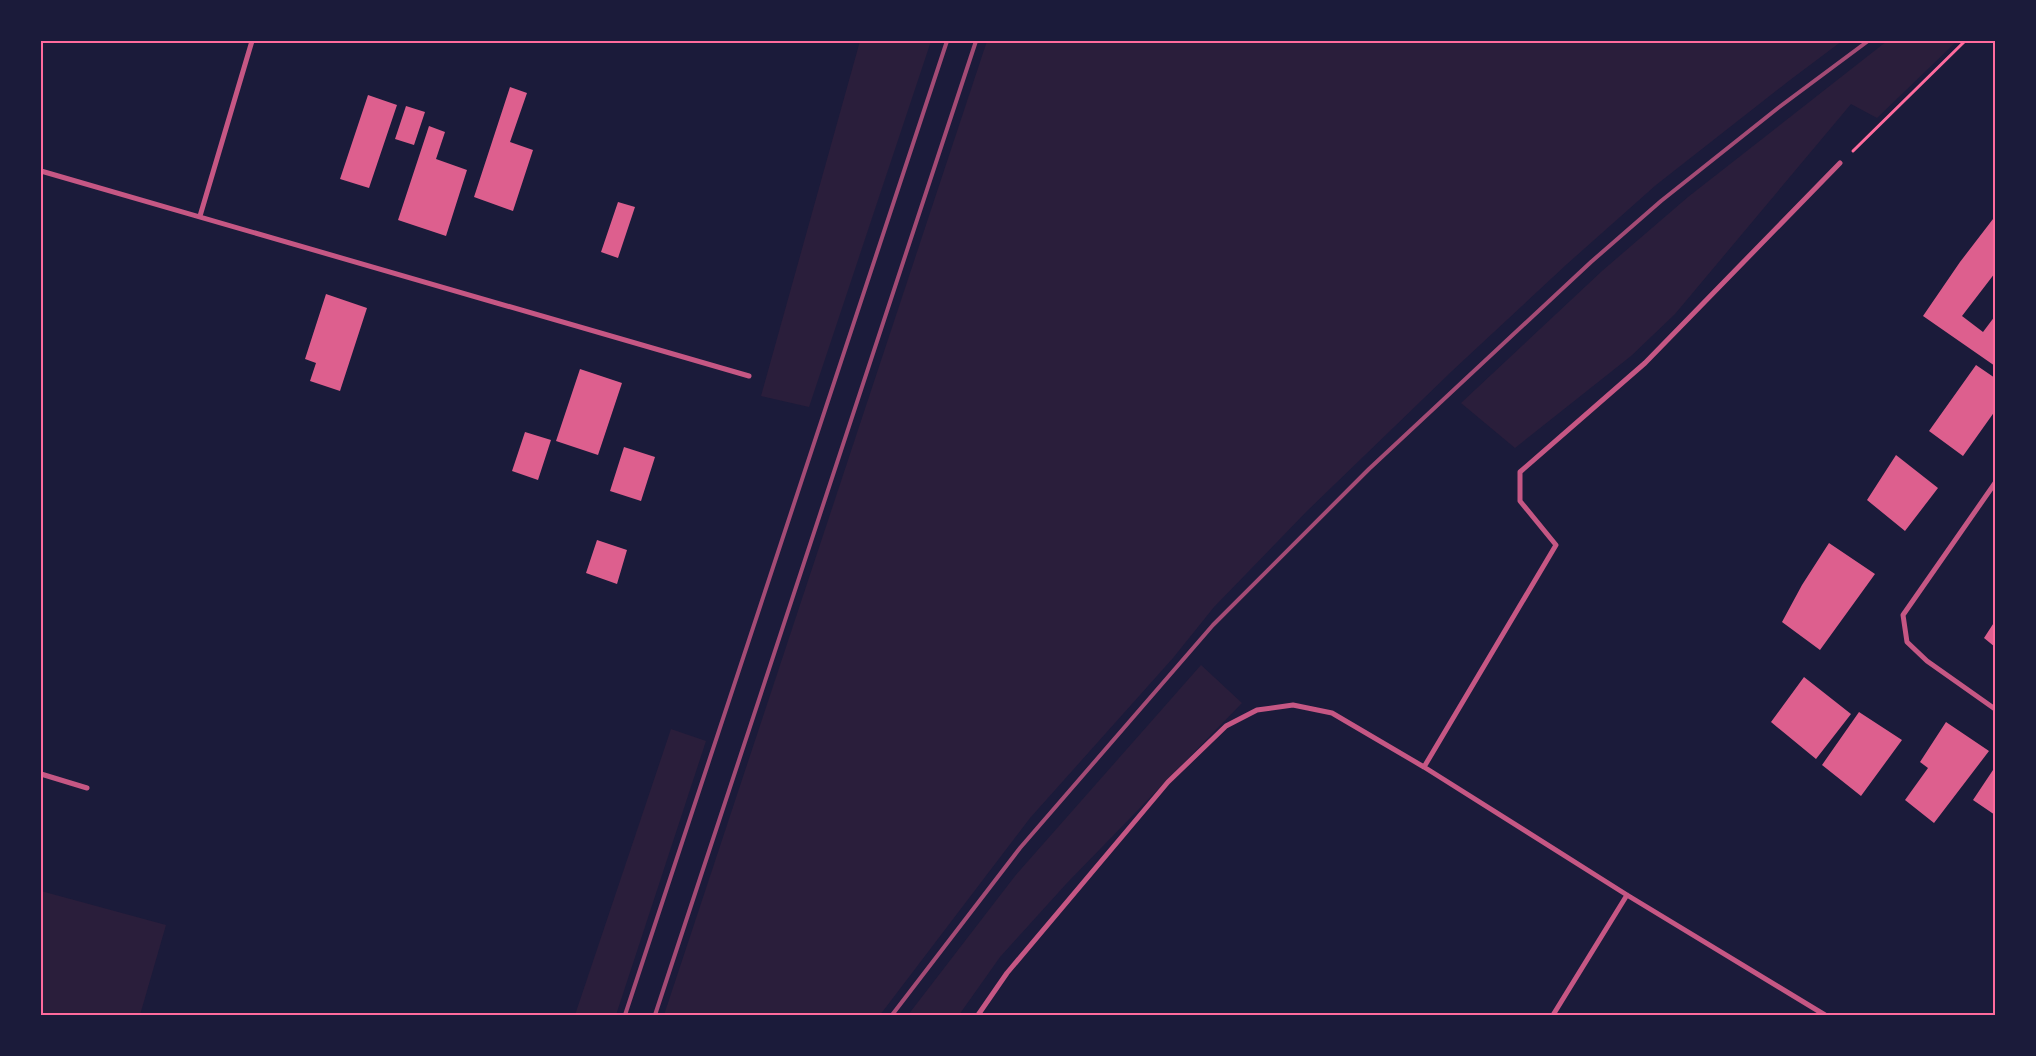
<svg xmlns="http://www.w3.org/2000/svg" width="2036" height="1056" viewBox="0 0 2036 1056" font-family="Arial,sans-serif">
  <rect width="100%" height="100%" fill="#1b1b3a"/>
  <path fill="#2a1e3b" d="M860 41H931L809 407 761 396Z
    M987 41H1842L1790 80 1656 185 1567 264 1452 371 1307 511 1214 607 1173 658 1030 818 880 1015H664Z
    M1887 41H1957L1877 118 1851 104 1675 314 1631 356 1515 448 1461 403 1602 271 1688 197Z
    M1201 665 1242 703 1067 883 1000 957 959 1015H908L1015 876Z
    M671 729 706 741 616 1015H575Z
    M41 891 166 925 140 1015H41Z"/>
  <path fill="#dd5f8e" d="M510 87 527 93 510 142 533 150 513 211 474 197Z
    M368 95 397 105 369 188 340 179Z
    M406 106 425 112 414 145 395 139Z
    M429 126 445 132 436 159 467 170 446 236 398 220Z
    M618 202 635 207 618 258 601 252Z
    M1993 219 1995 221V273L1962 316 1983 332 1995 316V366L1923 316 1960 262Z
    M326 294 367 308 340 391 310 381 316 363 305 359Z
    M1976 365 1995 378V411L1963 456 1929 431Z
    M580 369 622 383 598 455 556 441Z
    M525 432 551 440 538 480 512 471Z
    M624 447 655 457 641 501 610 491Z
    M1896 455 1938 488 1905 531 1867 500Z
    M597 540 627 550 617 584 586 573Z
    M1829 543 1875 574 1820 650 1782 622 1802 585Z
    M1995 621V647L1984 638Z
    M1804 677 1851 714 1816 759 1771 722Z
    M1859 712 1902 740 1861 796 1822 765Z
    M1946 722 1989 751 1934 823 1905 800 1928 768 1920 762Z
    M1995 767V815L1973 800Z"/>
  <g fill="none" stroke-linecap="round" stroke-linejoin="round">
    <path stroke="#ff6b9d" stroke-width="3" d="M1853 151 1965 41"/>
    <path stroke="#c65784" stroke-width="5" d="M41 171 749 376
      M200 216 252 41
      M1995 483 1903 615 1907 642 1927 661 1995 709
      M1424 767 1556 545 1520 501V472L1645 363 1840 163
      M41 774 87 788
      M978 1015 1007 973 1168 782 1226 726 1257 710 1293 705 1332 713 1424 767 1627 895 1825 1015
      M1553 1015 1627 895"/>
    <path stroke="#a44b75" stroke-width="4" d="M625 1015 947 41
      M655 1015 976 41
      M892 1015 1020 848 1213 625 1369 469 1591 262 1661 201 1778 108 1868 41"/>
  </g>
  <rect width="2036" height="1056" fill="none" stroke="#1b1b3a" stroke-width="85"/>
  <rect x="42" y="42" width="1952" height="972" fill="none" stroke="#ff6b9d" stroke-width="2"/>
</svg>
